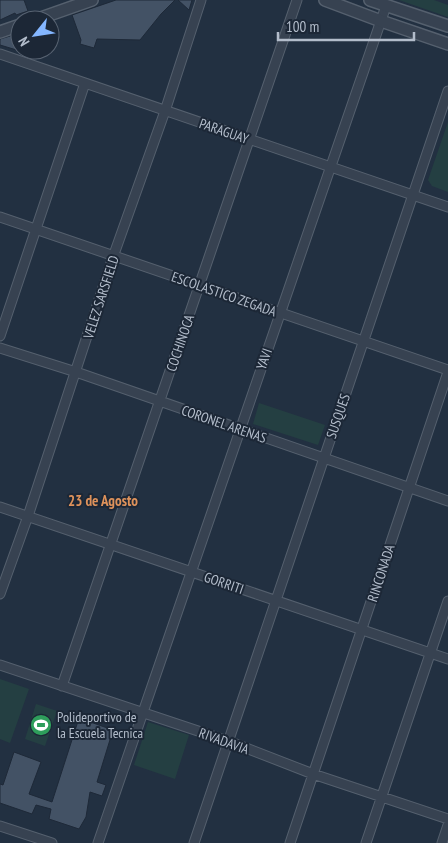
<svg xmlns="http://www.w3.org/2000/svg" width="448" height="843" viewBox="0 0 448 843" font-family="'PT Sans Narrow',sans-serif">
  <rect width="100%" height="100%" fill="#223041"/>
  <path fill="#243f42" d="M399 0H434L448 5V17Z
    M448 122V192L432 186 428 180Z
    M259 403 325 425 318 445 253 424Z
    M0 679 29 689 10 743 0 739Z
    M36 704 57 711 45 746 25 739Z
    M148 722 189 735 175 779 134 765Z"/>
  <path fill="#435265" stroke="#1e2938" d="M0 0H24L28 11 16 15 15 13 0 20Z
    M116 0H175L161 14 140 40 97 39 94 48 80 44 81 40 72 15Z
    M178 0H192L189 10Z
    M20 33V51L0 45V39Z
    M79 718 113 730 97 782 106 785 102 796 90 792 86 817 79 829 49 819 51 809 36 805 32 814 0 803V784L3 785 14 752 41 762 29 794 52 802Z"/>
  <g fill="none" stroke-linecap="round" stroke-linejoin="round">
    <g stroke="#55606e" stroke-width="11">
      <path id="minor" d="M0 54 448 207
        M0 217 448 370
        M0 336 85 83
        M0 348 76 372 448 501
        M0 507 448 659
        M0 594 28 516 113 257 165 111 201 0
        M0 665 228 741 313 774 448 819
        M62 686 297 0
        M0 826 52 843
        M98 843 386 6
        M194 843 448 91
        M290 843 448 372
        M366 843 448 601
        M442 843 448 825"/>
    </g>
    <g stroke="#55606e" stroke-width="14">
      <path id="tertiary" d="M325 0 381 21 448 44
        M370 0 448 26
        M35 20 92 0
        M0 32 20 25"/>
    </g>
    <use href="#minor" stroke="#374251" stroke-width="9"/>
    <use href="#tertiary" stroke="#374251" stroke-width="11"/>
  </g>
  <defs>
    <g id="stadium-disc" transform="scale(1.125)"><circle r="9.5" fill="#2e9e5b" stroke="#1c2736"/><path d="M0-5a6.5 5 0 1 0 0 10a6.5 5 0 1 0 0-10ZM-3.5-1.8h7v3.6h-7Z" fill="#fff"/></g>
  </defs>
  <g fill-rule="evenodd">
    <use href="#stadium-disc" x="41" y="725"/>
  </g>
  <g text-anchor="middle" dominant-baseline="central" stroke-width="4" stroke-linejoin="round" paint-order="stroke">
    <g font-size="14" fill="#b3bdcb" stroke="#1c2736">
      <text transform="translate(224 131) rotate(19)">PARAGUAY</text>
      <text transform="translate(224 294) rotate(19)">ESCOLASTICO ZEGADA</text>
      <text transform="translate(101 297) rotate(-72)">VELEZ SARSFIELD</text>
      <text transform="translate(180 343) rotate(-71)">COCHINOCA</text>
      <text transform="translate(264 359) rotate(-71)">YAVI</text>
      <text transform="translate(338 416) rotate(-71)">SUSQUES</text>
      <text transform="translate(224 424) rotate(19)">CORONEL ARENAS</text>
      <text transform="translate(381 573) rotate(-72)">RINCONADA</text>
      <text transform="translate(224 583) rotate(19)">GORRITI</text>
      <text transform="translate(224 741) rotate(20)">RIVADAVIA</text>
    </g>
    <g font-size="14" fill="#b3bdcb" stroke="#1c2736" text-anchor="start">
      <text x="57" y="717">Polideportivo de<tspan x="57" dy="16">la Escuela Tecnica</tspan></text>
    </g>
    <g font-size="15" font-weight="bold" fill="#de925b" stroke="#1c2736">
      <text x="103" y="500">23 de Agosto</text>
    </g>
  </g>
  <g transform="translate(35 35) rotate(240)"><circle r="24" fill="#1c2736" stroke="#586372"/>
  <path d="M0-4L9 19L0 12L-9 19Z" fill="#84b6ff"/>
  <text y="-8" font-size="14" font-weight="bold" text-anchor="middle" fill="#b3bdcb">N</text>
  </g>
  <path d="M278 32v8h136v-8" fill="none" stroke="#b3bdcb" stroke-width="2.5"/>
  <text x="286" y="32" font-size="15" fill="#b3bdcb" stroke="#1c2736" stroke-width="4" paint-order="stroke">100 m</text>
</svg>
